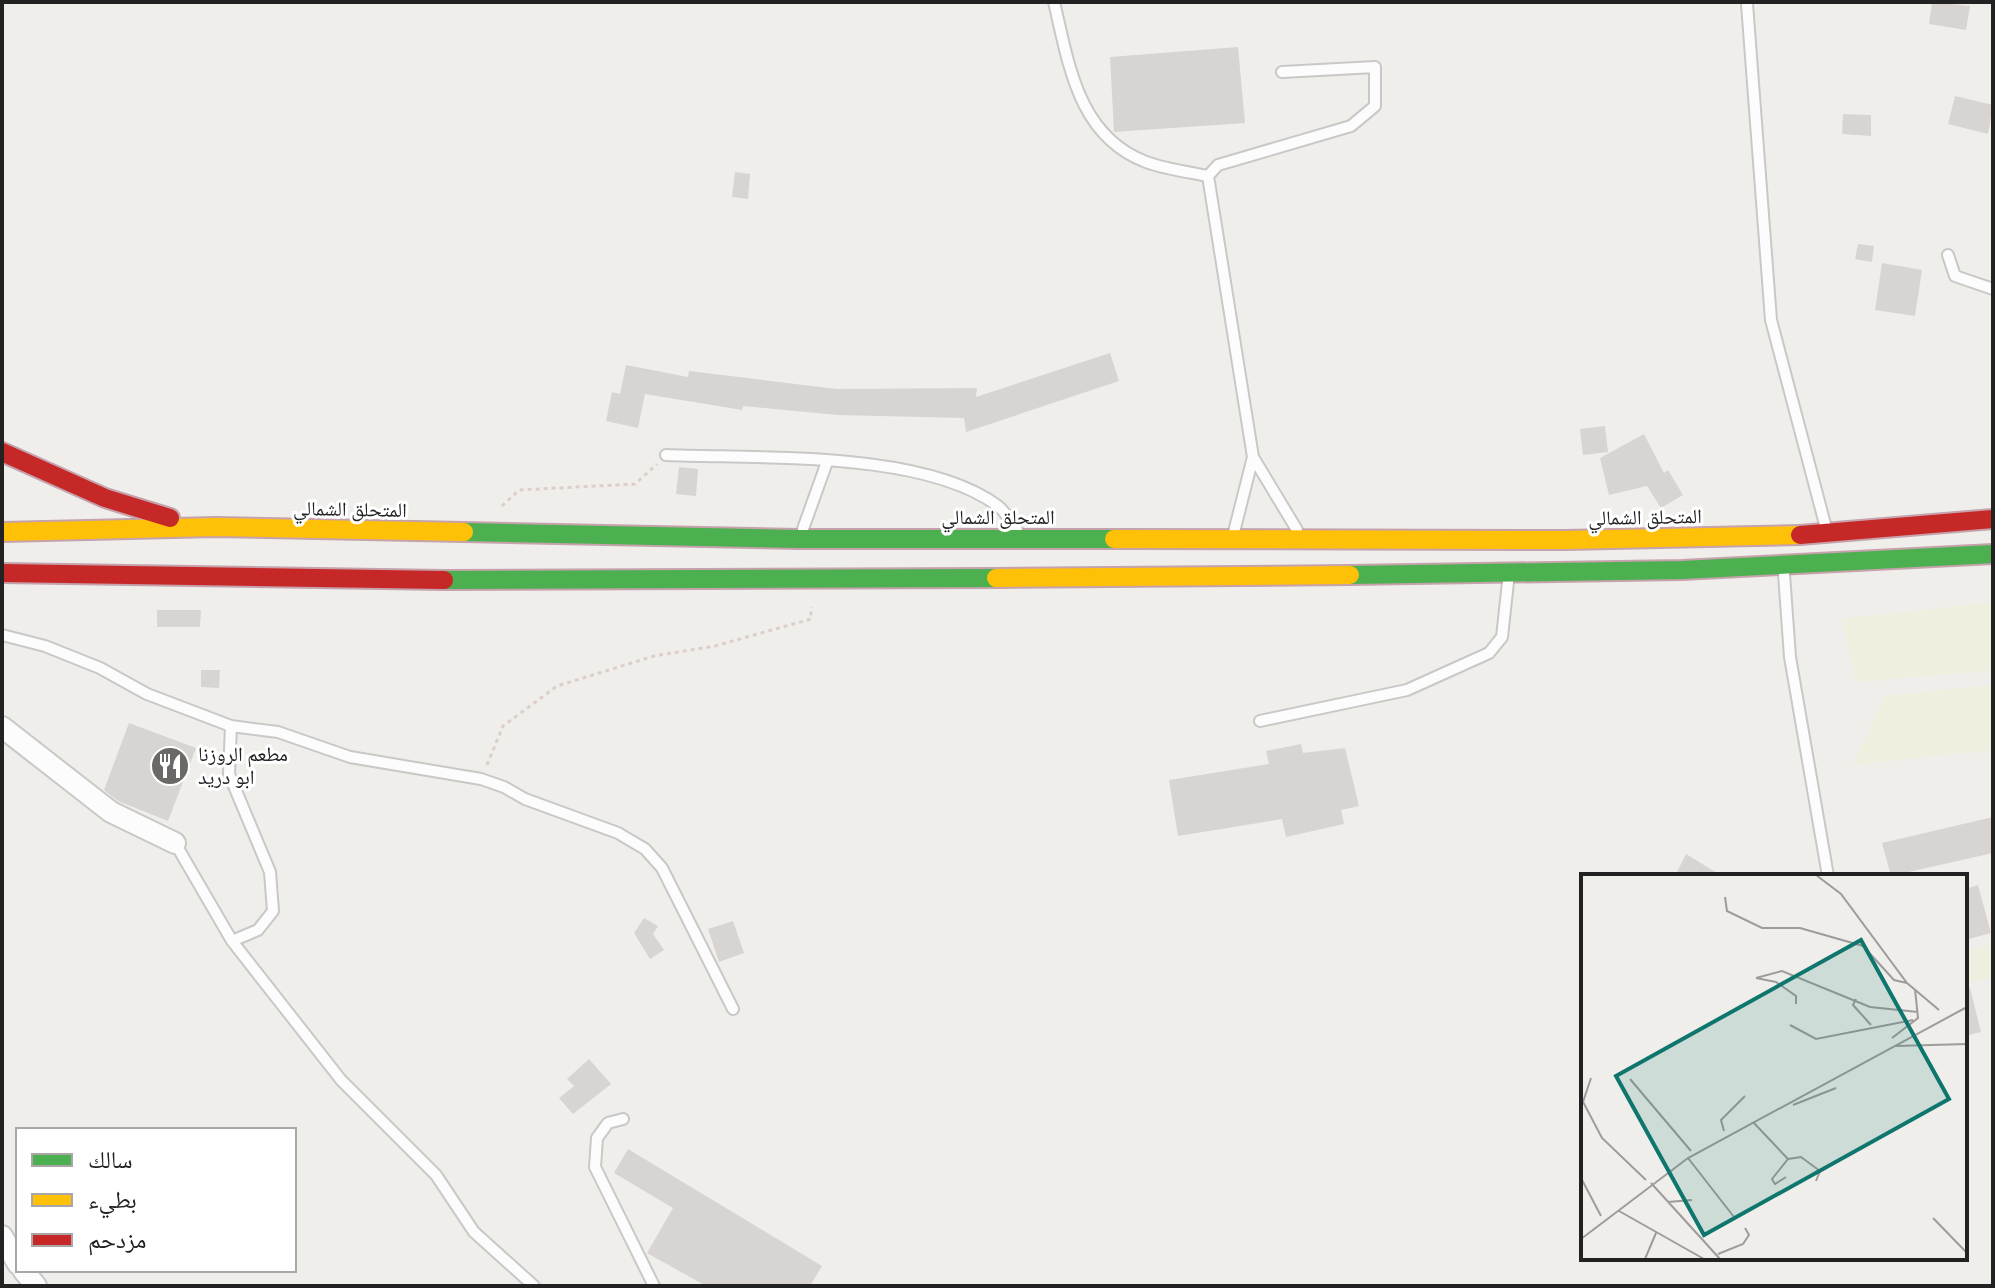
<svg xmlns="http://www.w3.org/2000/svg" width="1995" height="1288" viewBox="0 0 1995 1288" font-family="'Roboto Condensed','Noto Naskh Arabic',sans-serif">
  <rect width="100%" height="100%" fill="#f0eeeb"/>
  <path fill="#efefdf" d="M1993 602V671L1856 682 1841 619Z
    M1993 685V750L1853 765 1885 696Z
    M1993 944V978L1965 982V951Z"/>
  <path fill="#d7d4d2" d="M1932 2 1970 6 1966 30 1929 24Z
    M1238 47 1245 123 1114 132 1110 57Z
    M1955 96 1993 105 1988 134 1948 124Z
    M1843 114 1871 115V136L1842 134Z
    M735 172 750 174 748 199 732 197Z
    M1858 244 1874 246 1872 262 1855 259Z
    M1882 263 1922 270 1915 316 1875 310Z
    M1110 353 1119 381 966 432 964 418 837 415 743 406 742 410 645 394 638 428 606 421 612 392 620 394 626 365 688 377 689 371 837 389 977 388 976 397Z
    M1605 426 1608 452 1583 455 1580 429Z
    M1644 434 1664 473 1668 470 1683 495 1661 508 1647 486 1609 495 1600 458Z
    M679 467 698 469 696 496 676 494Z
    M157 610H201L200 627H157Z
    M201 670H220L219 688 201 687Z
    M129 723 196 748 168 821 118 801 104 790Z
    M1301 744 1303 753 1345 748 1359 806 1341 810 1344 824 1286 837 1282 819 1178 836 1169 780 1269 764 1266 751Z
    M1993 817V853L1891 876 1882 843Z
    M1686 854 1722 876H1675Z
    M1978 885 1991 933 1965 940V889Z
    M644 918 658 926 653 934 664 950 650 959 634 933Z
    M733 921 744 953 719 962 708 929Z
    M1970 988 1981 1032 1965 1036V989Z
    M589 1059 611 1084 573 1114 559 1098 574 1086 567 1079Z
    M628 1149 822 1266 810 1286H706L647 1253 673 1208 614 1173Z"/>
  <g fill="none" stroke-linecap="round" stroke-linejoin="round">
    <g stroke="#c9c8c7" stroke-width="14">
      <path id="lane" d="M1054 2C1069 65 1078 136 1146 162 1165 169 1188 172 1208 176
        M1747 4 1771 320 1826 528
        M1208 176 1253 457 1297 530
        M1208 176 1218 165 1351 126 1375 106V67L1282 72
        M1948 255 1955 276 1993 289
        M666 455C759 459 923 450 998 506 1006 512 1011 523 1017 530
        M803 529 827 462
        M1234 532 1253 457
        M1784 574 1790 657 1828 876
        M2 635 45 646 100 668 147 694 231 726 278 732 350 757 481 779 504 787 525 799 618 833 645 849 662 868 733 1009
        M1260 721 1407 690 1489 653 1502 637 1508 582
        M231 726 229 774 270 872 273 911 258 930 232 941
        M175 843 232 941 341 1080 436 1175 474 1232 534 1286
        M623 1119 608 1123 597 1138 595 1167 654 1286"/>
    </g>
    <g stroke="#c9c8c7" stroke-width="24">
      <path id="street" d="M2 727 111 812 175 843
        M2 1236 18 1264
        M23 1270 36 1286"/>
    </g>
    <g stroke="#c5a2ac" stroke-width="22">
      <path id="fast" d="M464 532 799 539H1114
        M1350 575 1682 570 1993 554
        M444 580 996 578"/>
    </g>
    <g stroke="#c5a2ac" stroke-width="22">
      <path id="slow" d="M2 532 216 527 464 532
        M1114 539 1565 540 1800 535
        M996 578 1350 575"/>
    </g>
    <g stroke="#c5a2ac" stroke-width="22">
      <path id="jam" d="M2 452 105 498 170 518
        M1800 535 1993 519
        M2 573 444 580"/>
    </g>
    <path stroke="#dccecd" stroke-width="3" stroke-dasharray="4 4" stroke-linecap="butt" d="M502 506 519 490 635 484 657 464
      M487 765 503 726 557 686 654 656 715 646 811 619V607"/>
    <use href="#lane" stroke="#fdfcfc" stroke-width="10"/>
    <use href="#street" stroke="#fdfcfc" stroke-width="20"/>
    <use href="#fast" stroke="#4caf50" stroke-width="18"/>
    <use href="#slow" stroke="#ffc107" stroke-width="18"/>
    <use href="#jam" stroke="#c62828" stroke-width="18"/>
  </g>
  <defs>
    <g id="restaurant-disc" transform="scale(2)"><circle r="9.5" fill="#6a6968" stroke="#fff"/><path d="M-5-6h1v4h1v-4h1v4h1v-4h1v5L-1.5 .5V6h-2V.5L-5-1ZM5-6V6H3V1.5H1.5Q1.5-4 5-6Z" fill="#fff"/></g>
  </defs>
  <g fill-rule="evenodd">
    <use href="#restaurant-disc" x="170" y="766"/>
  </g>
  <g text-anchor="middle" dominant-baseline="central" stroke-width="6" stroke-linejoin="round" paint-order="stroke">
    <g font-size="20" fill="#222" stroke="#fff">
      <text transform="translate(350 509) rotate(1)">المتحلق الشمالي</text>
      <text x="998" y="517">المتحلق الشمالي</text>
      <text transform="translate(1645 517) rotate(-1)">المتحلق الشمالي</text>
    </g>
    <g font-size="20" fill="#222" stroke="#fff" text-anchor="start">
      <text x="198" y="754">مطعم الروزنا<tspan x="198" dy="23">ابو دريد</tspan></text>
    </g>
  </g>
  <g transform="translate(1581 874)">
    <rect width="386" height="386" fill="#f0eeeb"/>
    <path fill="none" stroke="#9e9c9b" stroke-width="2" d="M235 1 260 20 326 109 358 136M144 23 146 37 181 54H219L282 72 313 106 326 109M175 104 201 97 289 133 337 138M175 104 195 108 215 122V130M275 125 272 131 290 151M209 151 235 165 332 146M311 164 337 144 334 115M315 172 386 170M49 205 110 277M0 224 21 264 65 306M2 228 10 204M212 231 255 214M172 248 207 285M143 257 140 246 164 222M107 284 153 343M205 303 194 310 191 305 207 285 220 283 239 297 235 307M0 304 20 342M70 309 139 385M87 328 111 326M38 337 123 385M352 344 386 379M0 365 107 284 386 133M137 380 162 370 168 361 164 354M64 385 75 359"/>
    <path fill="#0f766e" fill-opacity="0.15" stroke="#0f766e" stroke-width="4" d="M280 66 368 225 123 361 35 202Z"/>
    <rect width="386" height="386" fill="none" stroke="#222" stroke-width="4"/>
  </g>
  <rect width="1995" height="1288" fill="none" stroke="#222222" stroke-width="8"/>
  <rect x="16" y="1128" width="280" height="144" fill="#ffffff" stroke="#a7a7a7" stroke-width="2"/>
  <rect x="32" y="1154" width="40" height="12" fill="#4caf50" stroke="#a7a7a7" stroke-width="2"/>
  <text x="88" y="1168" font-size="24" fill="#222222">سالك</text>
  <rect x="32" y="1194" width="40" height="12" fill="#ffc107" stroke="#a7a7a7" stroke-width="2"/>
  <text x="88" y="1208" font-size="24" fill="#222222">بطيء</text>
  <rect x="32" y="1234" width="40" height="12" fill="#c62828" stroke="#a7a7a7" stroke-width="2"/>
  <text x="88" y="1248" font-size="24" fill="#222222">مزدحم</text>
</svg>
